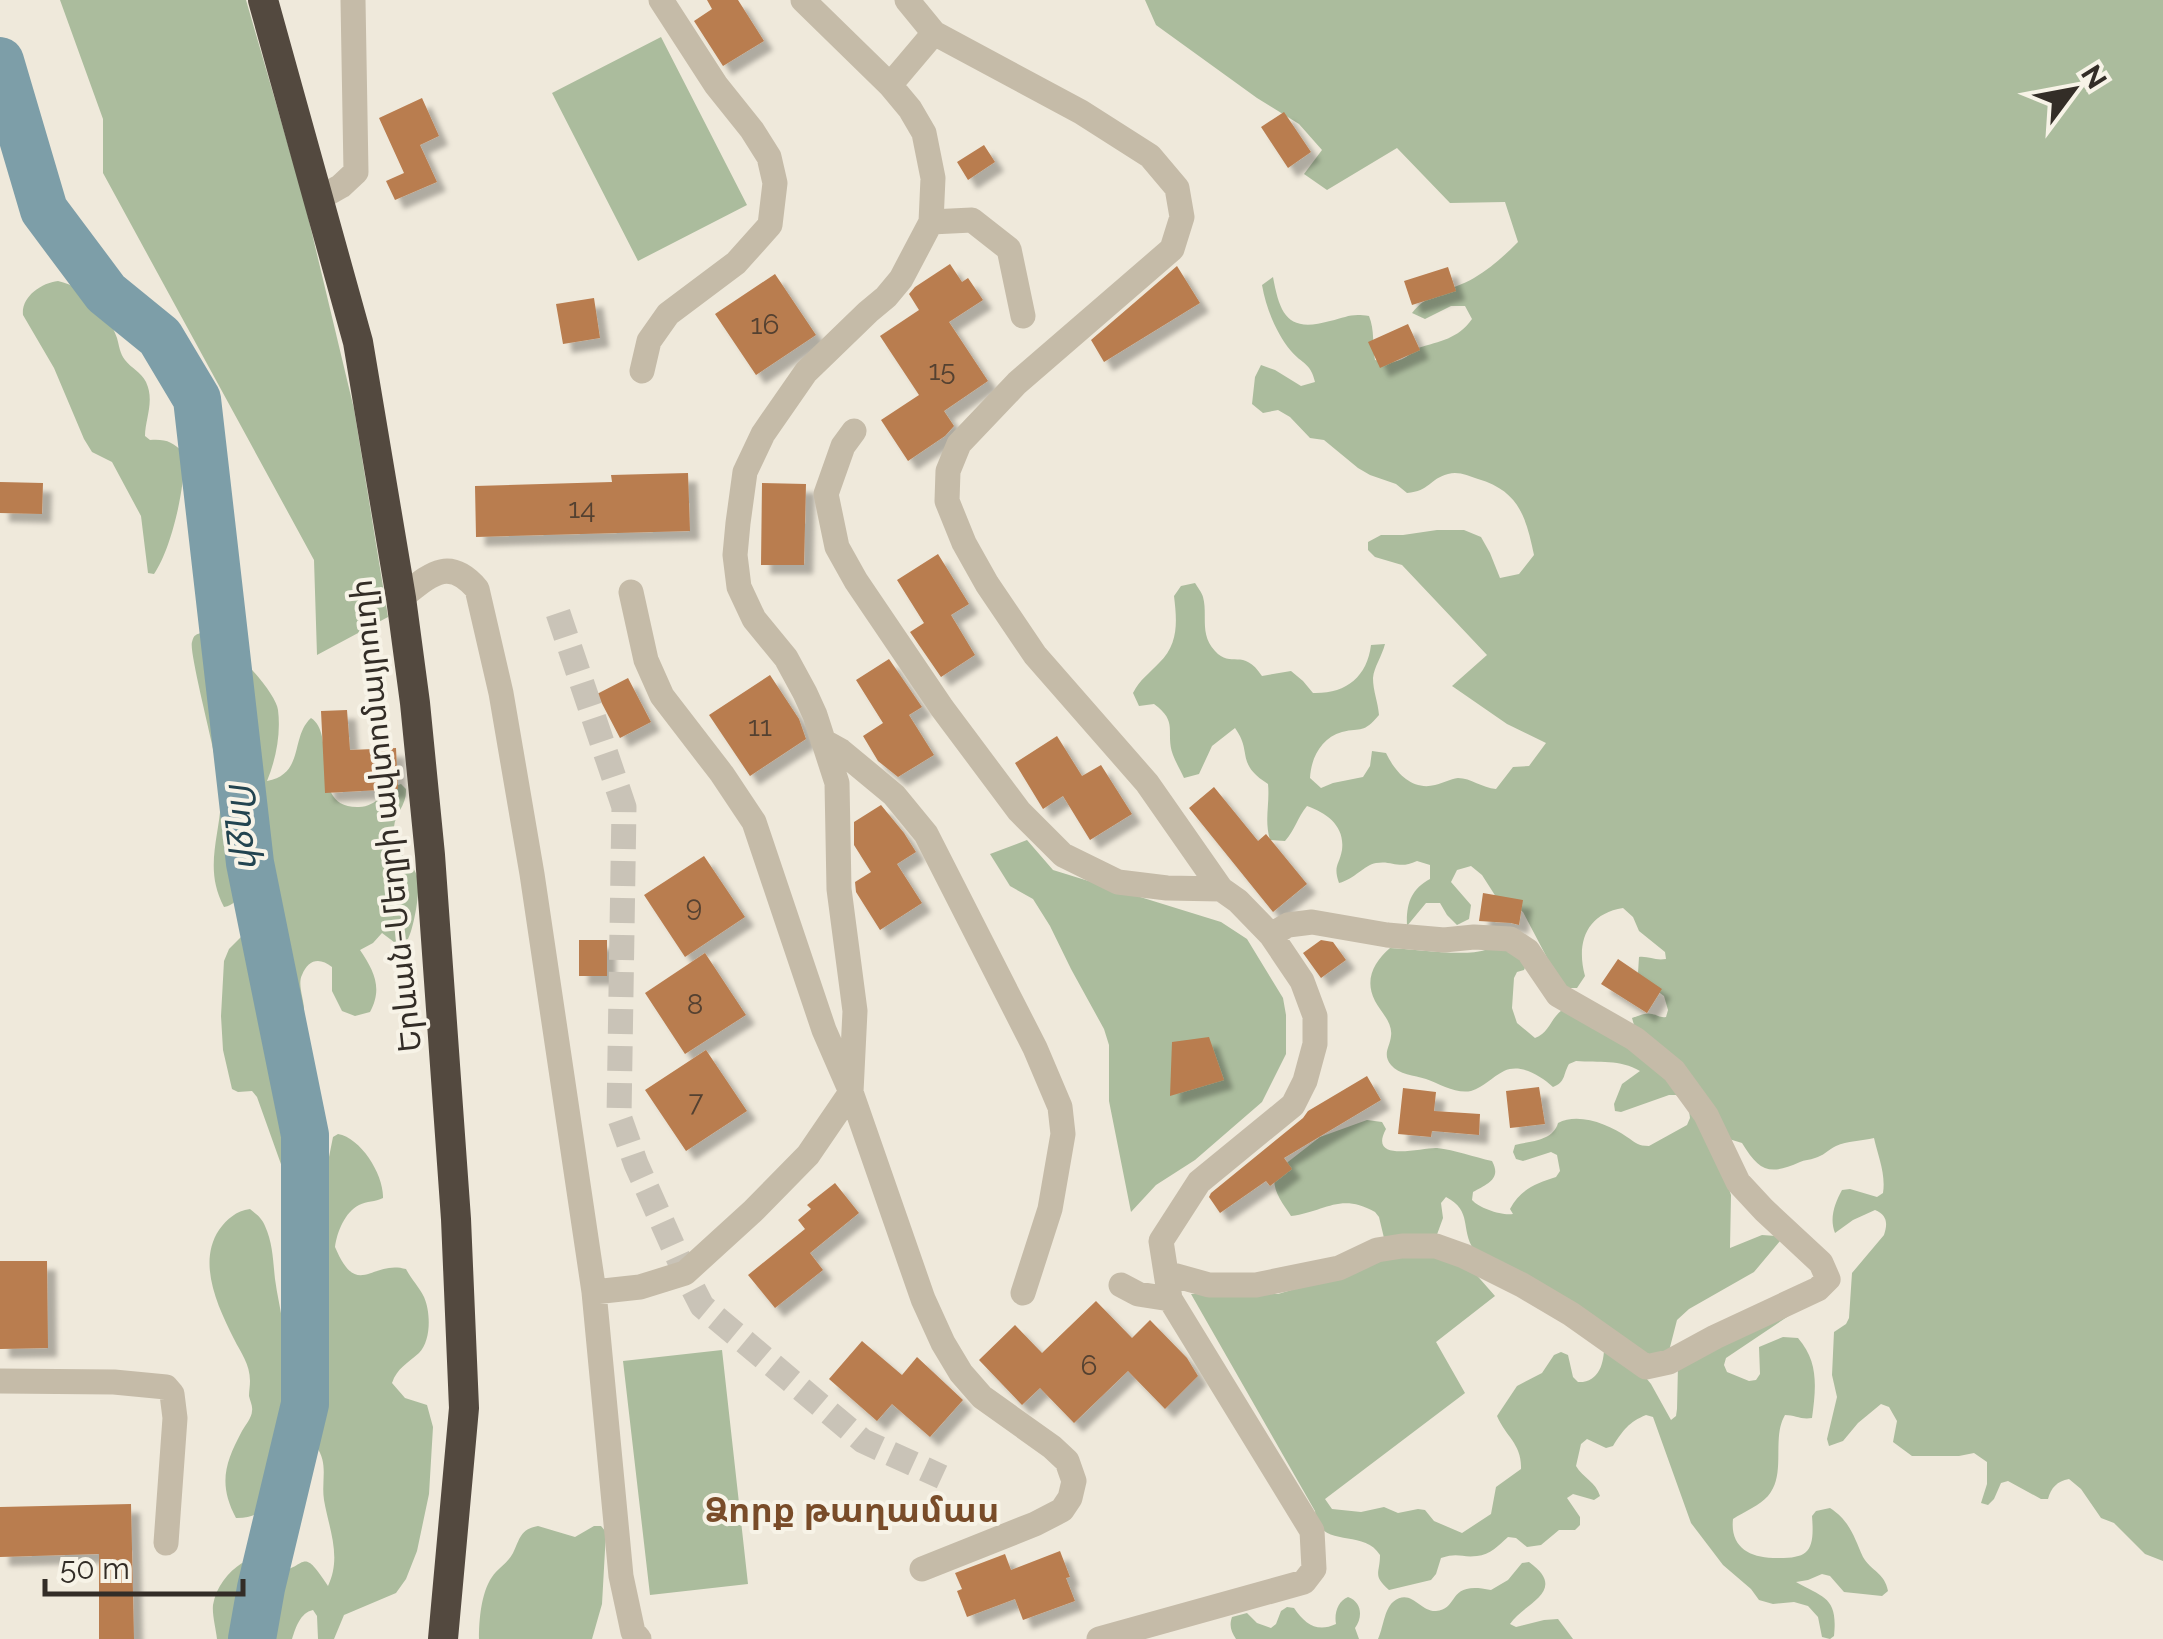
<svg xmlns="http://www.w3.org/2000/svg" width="2163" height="1639" viewBox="0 0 2163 1639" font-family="Raleway,'Noto Sans Armenian',sans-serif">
  <defs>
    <filter id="shadow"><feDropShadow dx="9" dy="9" stdDeviation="2.5" flood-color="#0004"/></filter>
  </defs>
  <rect width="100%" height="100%" fill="#efe9db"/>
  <path fill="#abbc9d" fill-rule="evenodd" d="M60 0H246L304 200 354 409 388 617 317 655 314 560 103 173V119Z
    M1145 0H2163V1561L2145 1554 2114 1523 2101 1518 2081 1489 2069 1479C2057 1481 2051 1488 2048 1499H2041L2008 1481 2001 1483 1994 1499 1988 1505 1981 1503 1987 1484V1462L1974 1453 1959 1456H1912L1893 1442 1897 1421 1889 1407 1881 1404 1858 1423 1843 1441 1829 1446 1827 1439 1837 1397 1832 1375 1834 1332 1846 1324 1849 1318 1852 1273 1884 1235C1888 1223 1887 1215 1875 1210L1853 1220 1835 1233C1829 1218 1835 1203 1842 1190L1850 1189 1877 1197 1883 1193C1886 1174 1878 1156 1874 1138 1862 1141 1847 1141 1836 1146 1828 1150 1823 1156 1815 1158 1810 1160 1804 1160 1800 1162 1769 1176 1759 1171 1742 1143L1729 1139 1726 1180 1731 1195 1730 1248 1762 1235 1776 1236 1780 1241 1754 1272 1689 1309 1677 1320 1669 1351 1642 1373 1651 1384 1671 1420 1676 1416 1677 1409 1678 1365 1799 1309 1726 1358 1724 1365 1727 1372 1749 1381 1756 1380 1760 1374 1759 1347 1783 1337 1798 1338C1819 1362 1816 1388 1812 1418 1801 1420 1795 1415 1785 1415 1771 1439 1787 1474 1768 1496 1760 1505 1744 1512 1733 1519 1730 1546 1748 1557 1773 1558 1808 1559 1815 1553 1812 1516L1816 1511 1830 1508C1850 1521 1854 1537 1863 1557 1871 1571 1885 1573 1888 1591L1882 1596 1844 1592 1830 1576 1822 1574 1808 1580 1796 1582C1824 1598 1838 1597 1834 1636L1830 1639 1822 1637 1818 1617 1808 1606 1794 1602 1773 1604 1759 1600 1751 1589 1723 1565 1691 1523 1653 1417 1646 1415C1629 1422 1623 1430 1613 1446L1606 1448 1587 1439 1581 1444 1576 1466C1583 1478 1596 1482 1600 1496L1594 1500 1573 1494 1567 1498 1580 1517V1525L1575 1530H1559L1541 1545 1527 1547 1516 1538 1508 1537C1499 1545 1490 1555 1477 1556 1461 1558 1459 1552 1441 1558L1436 1574 1431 1580 1389 1590C1372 1575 1380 1574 1380 1555 1363 1527 1318 1551 1315 1511L1191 1294H1278L1352 1272 1384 1238 1379 1217 1375 1212C1340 1192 1325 1212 1291 1216 1282 1202 1271 1190 1275 1172L1320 1137 1367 1120 1382 1122 1386 1129C1367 1164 1423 1147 1437 1148 1455 1150 1474 1157 1492 1161 1502 1179 1487 1184 1473 1192L1472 1200C1479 1208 1502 1216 1513 1214L1510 1209C1520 1190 1536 1183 1556 1177L1560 1171 1557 1155 1551 1152 1523 1161 1516 1159 1513 1152 1515 1145C1531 1141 1553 1141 1558 1123 1578 1112 1609 1124 1627 1137 1636 1143 1638 1146 1649 1146L1687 1125 1690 1118 1688 1104 1676 1095H1669L1621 1112 1615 1111 1614 1104 1622 1084 1640 1071C1620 1059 1599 1063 1576 1061L1569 1064C1563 1074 1566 1082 1553 1087 1541 1076 1521 1063 1504 1071 1492 1077 1484 1087 1471 1091 1456 1094 1440 1084 1426 1079 1414 1075 1399 1075 1391 1065 1382 1054 1390 1047 1391 1036 1393 1023 1381 1012 1375 1001 1364 980 1374 962 1390 948 1413 949 1465 957 1485 950 1489 949 1495 943 1498 940L1527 963 1524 970 1517 972 1514 978 1512 1008 1517 1023 1535 1038C1550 1033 1551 1016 1564 1009L1634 1025 1632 1018C1638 1016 1646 1012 1652 1014 1658 1015 1660 1018 1666 1017L1668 1010 1664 996 1641 979 1638 973 1639 957C1649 956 1655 961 1666 959L1665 952 1639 931 1633 917 1623 908C1586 914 1576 943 1585 976L1577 988H1563L1523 912 1511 904 1498 900 1482 875 1471 866 1457 870 1451 882 1471 905 1469 919 1457 925 1447 915 1440 903H1426L1407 926C1406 904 1411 889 1430 879V865L1417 861C1398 870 1393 860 1376 863 1364 865 1355 879 1339 883 1333 865 1339 866 1342 850 1345 826 1327 813 1307 806 1297 818 1295 830 1285 841L1270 840C1264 820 1270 804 1268 784 1235 763 1253 753 1235 728L1212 746 1199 774 1184 778C1181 771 1176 763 1173 755 1165 732 1179 722 1154 704L1139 706 1133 693C1140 679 1149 674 1159 663 1179 644 1177 621 1174 596L1181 586 1195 583C1197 586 1202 593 1203 597 1208 615 1199 634 1215 651 1231 669 1243 647 1262 676L1291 671 1303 681 1313 693C1346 694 1367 677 1371 645L1385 644C1382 656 1374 667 1373 678 1373 691 1378 702 1379 715 1363 734 1362 727 1342 732 1321 738 1311 758 1310 778L1321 788 1333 783 1363 777 1370 766 1372 751 1386 753C1395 772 1412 791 1435 785 1443 783 1450 779 1458 778 1471 778 1482 788 1496 789L1513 767 1529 766 1546 743 1507 724 1452 686 1487 655 1402 565 1375 557 1368 550V542L1381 535H1403L1437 530H1464L1481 537 1490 553 1500 578 1519 574 1534 555C1526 517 1519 491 1478 479 1468 476 1459 471 1448 474 1429 479 1430 491 1407 493L1396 484 1370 475 1358 468 1324 440 1310 438 1290 417 1278 410 1263 413 1252 404 1255 377 1261 365 1275 370 1301 386 1315 382C1311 363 1302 364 1291 351 1276 333 1266 308 1262 285L1273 277C1280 315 1288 333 1330 321 1347 317 1351 313 1369 316 1375 331 1372 344 1375 360 1385 362 1396 364 1406 357 1415 351 1407 352 1418 348 1440 341 1458 339 1472 319L1465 306H1451L1425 319 1412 313C1427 293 1453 290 1474 278 1491 268 1504 256 1518 242L1505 202 1450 203 1397 148 1327 190 1304 174 1322 150 1299 124 1257 98 1156 25ZM1446 1197C1473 1211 1460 1229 1474 1250L1604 1341C1605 1359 1601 1383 1578 1382L1573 1377 1568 1355 1561 1352 1554 1355 1542 1373 1517 1386 1497 1416C1506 1437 1522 1444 1521 1469L1496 1487 1491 1514 1462 1533 1434 1521 1425 1510 1418 1509 1398 1513 1384 1507 1361 1512 1332 1509 1325 1499 1465 1393 1436 1342 1495 1296 1473 1271 1435 1240 1443 1218 1441 1203Z
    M661 37 747 205 638 261 552 93Z
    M58 281C87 288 107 310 117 338 119 345 120 354 125 360 131 368 141 372 146 382 155 401 145 419 145 436L150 440C167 439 172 442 184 453 186 484 172 548 154 574L148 573 141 516 112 462 92 452 84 439 54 368 23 315C21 297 41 283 58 281Z
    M203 632C223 634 276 691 278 710 281 734 276 759 267 781 305 774 290 737 311 718 338 735 307 809 359 807 377 807 385 789 401 784L406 789C407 805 395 813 394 827 391 854 411 857 417 876 421 889 414 927 408 939L394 942 382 933 373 943 360 950C374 971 383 988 370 1012L355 1016 342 1011 332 991V967C320 957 308 959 302 975 297 985 305 1001 304 1013 303 1053 282 1135 323 1160L329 1157 333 1137 338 1134C361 1138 384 1175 383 1198 375 1202 367 1201 359 1205 345 1212 337 1232 335 1247 358 1301 371 1259 406 1269 411 1279 420 1288 424 1297 431 1313 431 1341 419 1353 408 1363 397 1368 392 1383L405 1398 427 1405 433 1427 429 1494 417 1551 406 1579 396 1593 344 1615 334 1639H318L317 1616 313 1610C300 1613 296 1627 292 1639H256L252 1634 244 1633 237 1639H217C216 1629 212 1615 213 1605 216 1587 228 1572 242 1563 252 1567 262 1574 274 1573 308 1569 300 1543 328 1586 342 1557 329 1529 324 1500 321 1480 329 1464 316 1446 267 1454 289 1519 236 1518 218 1484 225 1463 242 1431 245 1426 252 1417 252 1411 253 1406 250 1401 249 1396 249 1391 250 1386 250 1381 250 1364 241 1353 234 1339 218 1307 197 1263 219 1230 227 1219 236 1211 250 1209 256 1214 262 1218 265 1226 273 1244 273 1261 275 1279 277 1295 281 1310 283 1326 284 1339 281 1352 283 1365 285 1386 296 1425 321 1425L309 1393 304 1294 288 1209 292 1195 257 1097 252 1091 238 1092 232 1089 223 1050 221 1016 224 961 229 949 245 933 257 914 266 855 261 821 256 814 249 815 239 835V892C236 901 234 905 224 907 204 869 219 839 221 801 222 781 215 759 211 740 208 725 189 649 192 642 194 634 196 635 203 632Z
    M1027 840 1053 870 1221 922 1247 939 1283 998 1286 1015V1054L1262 1102 1195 1160 1156 1185 1131 1212 1109 1101V1045L1104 1029 1071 969 1050 926 1033 899 1010 886 990 854Z
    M722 1350 748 1584 650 1595 623 1361Z
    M538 1526 575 1537 594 1526H601L606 1532 602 1604 592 1639H479C479 1620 481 1593 492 1577 498 1568 508 1563 513 1553 520 1539 520 1529 538 1526Z
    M1529 1562C1569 1591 1525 1602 1510 1624L1516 1627 1544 1620 1558 1619 1573 1639H1378C1383 1629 1384 1610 1393 1602 1411 1587 1420 1612 1436 1611 1460 1609 1446 1580 1491 1590L1508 1580 1522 1563Z
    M1348 1597C1362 1602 1363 1617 1355 1628L1359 1639H1236C1231 1631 1229 1626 1232 1617L1247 1613 1257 1623 1271 1628 1276 1624 1281 1611 1287 1607 1294 1608C1305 1624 1317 1633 1336 1624 1334 1613 1338 1601 1348 1597Z"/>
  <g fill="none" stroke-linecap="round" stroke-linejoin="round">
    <path stroke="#7d9ea8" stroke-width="48" d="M0 61 44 210 106 293 160 337 197 399 250 863 305 1135V1404L261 1588 252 1639"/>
  </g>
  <path fill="#b97d4f" filter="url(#shadow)" d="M707 0H738L764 41 723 66 694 21 712 9Z
    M422 98 439 136 420 145 437 182 395 200 386 181 404 173 379 118Z
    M1284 112 1311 152 1288 168 1261 127Z
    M984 145 995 162 968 180 957 162Z
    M950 264 962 282 968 278 983 300 949 322 988 381 944 411 954 426 945 436 908 461 881 420 919 395 880 336 919 310 909 294 915 287Z
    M1177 266 1200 303 1104 362 1091 340Z
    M1448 267 1456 291 1412 305 1404 281Z
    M775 274 816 335 756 375 715 314Z
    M594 298 600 338 563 344 556 304Z
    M1408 324 1420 350 1380 368 1368 342Z
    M688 473 690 531 476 537 475 486 612 482 611 475Z
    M0 482 43 483 42 514 0 513Z
    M762 483 806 484 804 565H761Z
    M938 554 969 604 951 615 975 655 941 677 910 632 924 623 897 580Z
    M889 659 922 707 909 715 934 755 898 777 878 761 863 736 883 723 856 680Z
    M770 675 799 719 806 739 750 776 709 715Z
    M628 678 651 722 620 738 597 694Z
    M347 710 350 750 396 748 398 789 325 793 321 711Z
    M1057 736 1082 776 1101 765 1132 814 1090 840 1063 796 1043 809 1015 763Z
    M1214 787 1258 841 1266 834 1307 884 1273 912 1189 808Z
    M881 805 904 833 916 852 897 864 922 903 880 930 856 892 855 882 871 872 854 845V822Z
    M704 856 745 917 685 957 644 895Z
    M1483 893 1523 900 1519 925 1511 923 1479 921Z
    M579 940H607V976H579Z
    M1321 940 1333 942 1346 960 1321 978 1303 953Z
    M705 953 746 1015 685 1054 645 993Z
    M1618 959 1662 989 1647 1013 1601 984Z
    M1209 1037 1224 1080 1170 1096 1172 1042Z
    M706 1050 747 1111 686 1151 645 1090Z
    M1367 1076 1381 1100 1284 1158 1292 1169 1270 1186 1266 1181 1220 1213 1209 1197 1211 1193 1303 1118 1308 1111Z
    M1539 1087 1545 1124 1510 1128 1506 1091Z
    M1403 1088 1436 1092 1434 1111 1480 1114 1479 1135 1432 1131 1431 1137 1398 1134Z
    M835 1183 859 1213 810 1253 823 1270 775 1308 748 1275 805 1229 798 1220 811 1209 807 1205Z
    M0 1261H47L48 1348 0 1349Z
    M1096 1301 1132 1338 1150 1320 1187 1358 1198 1376 1165 1409 1128 1371 1074 1423 1040 1388 1022 1405 979 1360 1015 1325 1042 1353Z
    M862 1341 902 1375 917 1357 963 1400 930 1437 892 1404 877 1421 829 1379Z
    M131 1504 134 1639H99V1554L0 1557V1507Z
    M1060 1551 1070 1577 1066 1578 1075 1601 1023 1620 1015 1599 967 1617 957 1591 962 1589 955 1573 1005 1554 1011 1570Z"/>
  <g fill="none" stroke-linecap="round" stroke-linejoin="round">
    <path stroke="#c9c3b7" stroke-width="25" stroke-dasharray="25 12" stroke-linecap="butt" d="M558 613 624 807 619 1116 636 1164 685 1273 702 1306 863 1441 942 1477"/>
    <path stroke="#c5bba8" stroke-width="25" d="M907 0 934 33 1081 112 1150 156 1177 188 1182 217 1172 249 1017 383 959 444 948 471 947 501 964 543 987 584 1035 655 1147 783 1221 889 1238 901 1271 935 1302 981 1315 1016V1044L1305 1081 1293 1105 1199 1182 1161 1241 1170 1299 1312 1531 1314 1569 1304 1582 1099 1639
      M890 85 934 33
      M320 198 341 186 356 172 353 0
      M931 222 972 220 1009 249 1023 316
      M642 371 649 341 668 314 736 263 770 225 775 183 769 157 752 130 716 85 661 0
      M854 431 843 446 826 494 837 547 856 581 942 708 1019 811 1063 855 1118 882 1167 888 1221 889
      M631 592 646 660 662 696 722 774 754 822 824 1030 851 1092 923 1299 943 1343 961 1373 982 1397 1052 1447 1067 1461 1074 1481 1070 1498 1062 1510 1035 1524 922 1569
      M401 598C429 576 448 555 477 589L501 693 532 874 594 1292 621 1576 633 1632 639 1639
      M823 741 841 751 894 795 926 834 1035 1048 1060 1107 1063 1134 1050 1209 1023 1293
      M1166 1273 1209 1285H1256L1339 1268 1377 1250 1402 1246H1436L1464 1256 1522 1285 1571 1314 1646 1367 1669 1362 1715 1337 1818 1289 1828 1279 1821 1263 1764 1210 1738 1182 1706 1115 1674 1071 1635 1039 1558 995 1528 951 1510 939 1474 937 1444 940 1387 935 1312 922 1288 925 1271 935
      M1121 1285 1138 1294 1170 1299
      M594 1292 640 1287 685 1273 753 1211 808 1155 851 1092 855 1011 839 889 837 783 815 715 805 693 786 658 754 619 739 587 735 555 738 523 745 472 763 434 806 372 868 312 886 297 901 279 931 222 933 178 924 133 910 109 890 85 803 0
      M0 1381 114 1382 166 1387 172 1394 175 1418 166 1543"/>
    <path stroke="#53493f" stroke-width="30" d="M263 0 358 342 401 598 415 703 430 855 456 1219 464 1408 443 1639"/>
  </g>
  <g text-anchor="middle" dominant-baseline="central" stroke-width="8" stroke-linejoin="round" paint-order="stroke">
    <g font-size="28" fill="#544131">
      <text x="765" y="324">16</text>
      <text x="942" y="370">15</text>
      <text x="582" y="508">14</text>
      <text x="760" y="726">11</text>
      <text x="694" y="906">9</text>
      <text x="695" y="1004">8</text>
      <text x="696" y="1101">7</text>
      <text x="1089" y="1365">6</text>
    </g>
    <g font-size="32" fill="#332d27" stroke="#f7f3e7">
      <text transform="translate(385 816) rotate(-96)">Երևան-Մեղրի ավտոմայրուղի</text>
    </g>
    <g font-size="35" font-style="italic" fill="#224450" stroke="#f7f3e7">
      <text transform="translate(246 823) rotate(83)">Ողջի</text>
    </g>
    <g font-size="35" font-weight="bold" fill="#794c29" stroke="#f7f3e7">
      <text x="852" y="1509">Ձորք թաղամաս</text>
    </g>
  </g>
  <g transform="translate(2073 90) rotate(58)" stroke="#f7f3e7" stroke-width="8" paint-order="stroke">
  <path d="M0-8L18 38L0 25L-18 38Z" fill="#332d27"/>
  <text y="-15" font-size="28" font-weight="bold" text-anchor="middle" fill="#332d27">N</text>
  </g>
  <path d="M45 1579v15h198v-15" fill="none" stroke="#332d27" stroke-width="5"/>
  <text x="60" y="1579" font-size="30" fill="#332d27" stroke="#f7f3e7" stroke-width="8" paint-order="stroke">50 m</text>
</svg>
